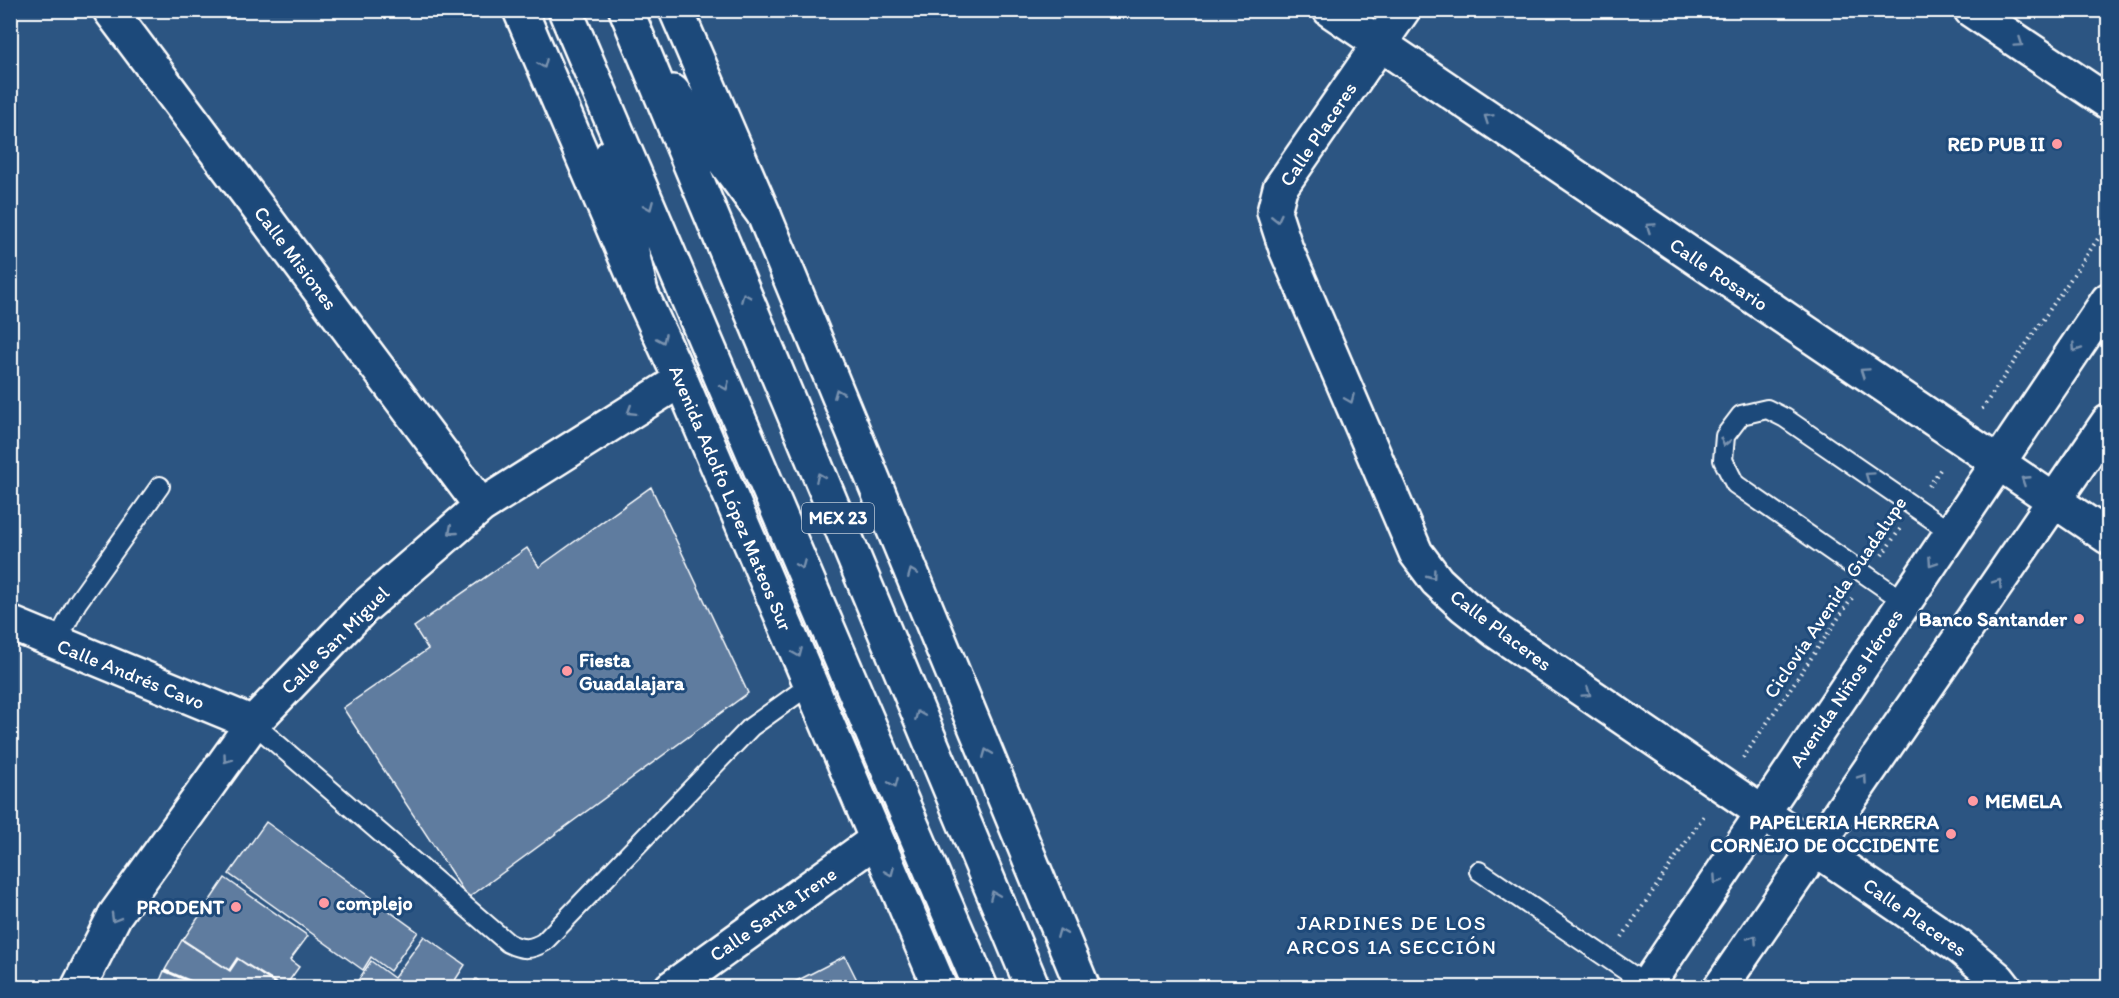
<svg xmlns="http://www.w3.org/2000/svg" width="2119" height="998" viewBox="0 0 2119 998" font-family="Itim,sans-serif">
  <rect width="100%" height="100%" fill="#2c5582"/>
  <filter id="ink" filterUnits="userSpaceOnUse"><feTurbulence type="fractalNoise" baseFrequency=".0167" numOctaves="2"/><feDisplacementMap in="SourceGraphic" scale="12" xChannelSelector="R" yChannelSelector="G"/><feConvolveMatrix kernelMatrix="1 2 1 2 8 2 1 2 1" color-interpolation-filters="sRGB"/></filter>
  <g filter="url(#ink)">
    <path fill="#5e7c9f" stroke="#fff" stroke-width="1.5" d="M651 487 748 693 468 898 343 708 428 649 414 627 527 548 539 567Z
      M266 822 418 932 390 971 371 957 363 970 229 874Z
      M225 878 308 936 290 960 299 967 284 988 237 958 229 970 183 940Z
      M424 936 465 965 450 988H353L371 961 394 978Z
      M182 940 230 971 238 959 281 988H208L165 970Z
      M845 956 861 988H783Z
      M164 971 204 988H157Z
      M476 979 488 988H469Z"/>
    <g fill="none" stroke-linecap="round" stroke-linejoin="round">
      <g stroke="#fff" stroke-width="22">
        <path id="lane" d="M1905 602 1735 484 1723 460 1725 436 1741 415 1767 409 1785 418 1952 533
          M56 643 77 603 160 486
          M253 723 508 943C522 950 531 950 544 942L751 727 811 684
          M1479 871 1647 985"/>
      </g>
      <g stroke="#fff" stroke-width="38">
        <path id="street" d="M110 10 481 506
          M1330 10 2108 537
          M1403 10 1280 188 1274 212 1286 249 1416 553 1437 581 1464 606 1496 631 1961 948 1998 979 2005 988
          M1971 10 2108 102
          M10 623 253 723
          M78 988 115 915 253 723 361 610 481 506 681 380
          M671 988 876 840"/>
      </g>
      <g stroke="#fff" stroke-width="38">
        <path id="secondary" d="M520 10 641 293 681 380 940 988
          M676 10 764 215 1083 988"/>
      </g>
      <g stroke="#fff" stroke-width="38">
        <path id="primary" d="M565 10 981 988
          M626 10 1033 988
          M673 92 764 215
          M611 156 641 293
          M1645 988 2108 300
          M1720 988 2108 422"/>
      </g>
      <path stroke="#fff" stroke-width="4" stroke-dasharray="1.5 4.5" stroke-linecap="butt" d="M1982 409 2108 224
        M1929 486 1942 467
        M1882 555 1900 529
        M1743 758 1852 598
        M1622 937 1705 814"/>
      <use href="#lane" stroke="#1f4a7a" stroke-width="18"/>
      <use href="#street" stroke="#1f4a7a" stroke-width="33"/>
      <use href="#secondary" stroke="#1f4a7a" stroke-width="33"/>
      <use href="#primary" stroke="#1f4a7a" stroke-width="33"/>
    </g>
    <defs><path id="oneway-chevron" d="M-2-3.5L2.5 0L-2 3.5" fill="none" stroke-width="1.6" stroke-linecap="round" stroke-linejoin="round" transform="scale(1.5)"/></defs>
    <g stroke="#7992af">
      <use href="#oneway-chevron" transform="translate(2019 43) rotate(34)"/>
      <use href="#oneway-chevron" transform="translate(543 64) rotate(67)"/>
      <use href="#oneway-chevron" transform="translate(1488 118) rotate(-146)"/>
      <use href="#oneway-chevron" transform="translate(649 206) rotate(67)"/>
      <use href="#oneway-chevron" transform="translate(1277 218) rotate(77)"/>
      <use href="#oneway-chevron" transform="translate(1650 227) rotate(-146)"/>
      <use href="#oneway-chevron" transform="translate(745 297) rotate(-113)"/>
      <use href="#oneway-chevron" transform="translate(662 339) rotate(66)"/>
      <use href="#oneway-chevron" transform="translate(2076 348) rotate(124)"/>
      <use href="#oneway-chevron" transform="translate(1864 372) rotate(-146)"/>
      <use href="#oneway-chevron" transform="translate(725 386) rotate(67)"/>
      <use href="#oneway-chevron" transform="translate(838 393) rotate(-112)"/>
      <use href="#oneway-chevron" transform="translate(1350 399) rotate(67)"/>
      <use href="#oneway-chevron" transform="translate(631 411) rotate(148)"/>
      <use href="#oneway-chevron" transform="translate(1725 442) rotate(103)"/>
      <use href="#oneway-chevron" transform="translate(1869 476) rotate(-145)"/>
      <use href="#oneway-chevron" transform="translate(820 477) rotate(-113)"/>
      <use href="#oneway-chevron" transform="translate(2025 480) rotate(-147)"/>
      <use href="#oneway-chevron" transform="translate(452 531) rotate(139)"/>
      <use href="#oneway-chevron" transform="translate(1932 562) rotate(124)"/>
      <use href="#oneway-chevron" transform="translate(801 565) rotate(67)"/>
      <use href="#oneway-chevron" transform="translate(912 573) rotate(-112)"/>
      <use href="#oneway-chevron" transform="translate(1432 575) rotate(53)"/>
      <use href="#oneway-chevron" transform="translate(1998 583) rotate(-55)"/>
      <use href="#oneway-chevron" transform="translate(798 653) rotate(67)"/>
      <use href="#oneway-chevron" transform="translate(1587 693) rotate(34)"/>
      <use href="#oneway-chevron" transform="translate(919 715) rotate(-113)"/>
      <use href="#oneway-chevron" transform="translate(987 753) rotate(-112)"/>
      <use href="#oneway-chevron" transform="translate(227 759) rotate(126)"/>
      <use href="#oneway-chevron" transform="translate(1863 778) rotate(-55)"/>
      <use href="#oneway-chevron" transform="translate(894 783) rotate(67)"/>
      <use href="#oneway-chevron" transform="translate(890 872) rotate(67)"/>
      <use href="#oneway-chevron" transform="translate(1717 880) rotate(124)"/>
      <use href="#oneway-chevron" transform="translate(994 895) rotate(-113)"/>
      <use href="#oneway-chevron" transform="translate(115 918) rotate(120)"/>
      <use href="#oneway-chevron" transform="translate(1061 933) rotate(-112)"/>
      <use href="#oneway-chevron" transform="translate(1753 939) rotate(-56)"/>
    </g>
  </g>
  <g fill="#ff9aa2" stroke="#1f4a7a" stroke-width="2">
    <circle cx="2057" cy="144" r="6"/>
    <circle cx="2079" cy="619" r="6"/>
    <circle cx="567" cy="671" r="6"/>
    <circle cx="1973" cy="801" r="6"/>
    <circle cx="1951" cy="834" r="6"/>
    <circle cx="324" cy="903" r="6"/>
    <circle cx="236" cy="907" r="6"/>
  </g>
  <g text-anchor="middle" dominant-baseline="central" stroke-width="6" stroke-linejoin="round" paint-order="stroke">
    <rect fill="#1f4a7a" stroke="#bcc9d7" stroke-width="1.5" x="802" y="503" width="72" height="30" rx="4.5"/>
    <g font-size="18" font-weight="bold" fill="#fff">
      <text x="838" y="518">MEX 23</text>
    </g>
    <g font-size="20" fill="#fff" stroke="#1f4a7a">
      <text transform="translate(1318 134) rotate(-56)">Calle Placeres</text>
      <text transform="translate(296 258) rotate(53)">Calle Misiones</text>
      <text transform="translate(1719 274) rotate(34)">Calle Rosario</text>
      <text transform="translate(731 498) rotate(67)">Avenida Adolfo López Mateos Sur</text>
      <text transform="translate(1835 597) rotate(-56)">Ciclovía Avenida Guadalupe</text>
      <text transform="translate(1501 630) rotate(37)">Calle Placeres</text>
      <text transform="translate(335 640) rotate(-45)">Calle San Miguel</text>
      <text transform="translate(131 674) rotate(22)">Calle Andrés Cavo</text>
      <text transform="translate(1846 688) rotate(-56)">Avenida Niños Héroes</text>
      <text transform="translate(773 914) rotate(-35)">Calle Santa Irene</text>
      <text transform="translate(1915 917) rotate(35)">Calle Placeres</text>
    </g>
    <g font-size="20" font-weight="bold" fill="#fff" stroke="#1f4a7a" text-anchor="end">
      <text x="2045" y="144">RED PUB II</text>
      <text x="2067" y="619">Banco Santander</text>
      <text x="579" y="660" text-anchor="start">Fiesta<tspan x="579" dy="23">Guadalajara</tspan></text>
      <text x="1985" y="801" text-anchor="start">MEMELA</text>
      <text x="1939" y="822">PAPELERIA HERRERA<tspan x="1939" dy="23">CORNEJO DE OCCIDENTE</tspan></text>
      <text x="336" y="903" text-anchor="start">complejo</text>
      <text x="224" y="907">PRODENT</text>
    </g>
    <g font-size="21" letter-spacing="1.5" fill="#fff" stroke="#1f4a7a">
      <text x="1392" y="922">JARDINES DE LOS<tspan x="1392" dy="24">ARCOS 1A SECCIÓN</tspan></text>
    </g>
  </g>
  <rect width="2119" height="998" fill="none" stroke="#1f4a7a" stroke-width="36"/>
  <rect x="18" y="18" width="2083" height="962" fill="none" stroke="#fff" stroke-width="2" filter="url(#ink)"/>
</svg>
